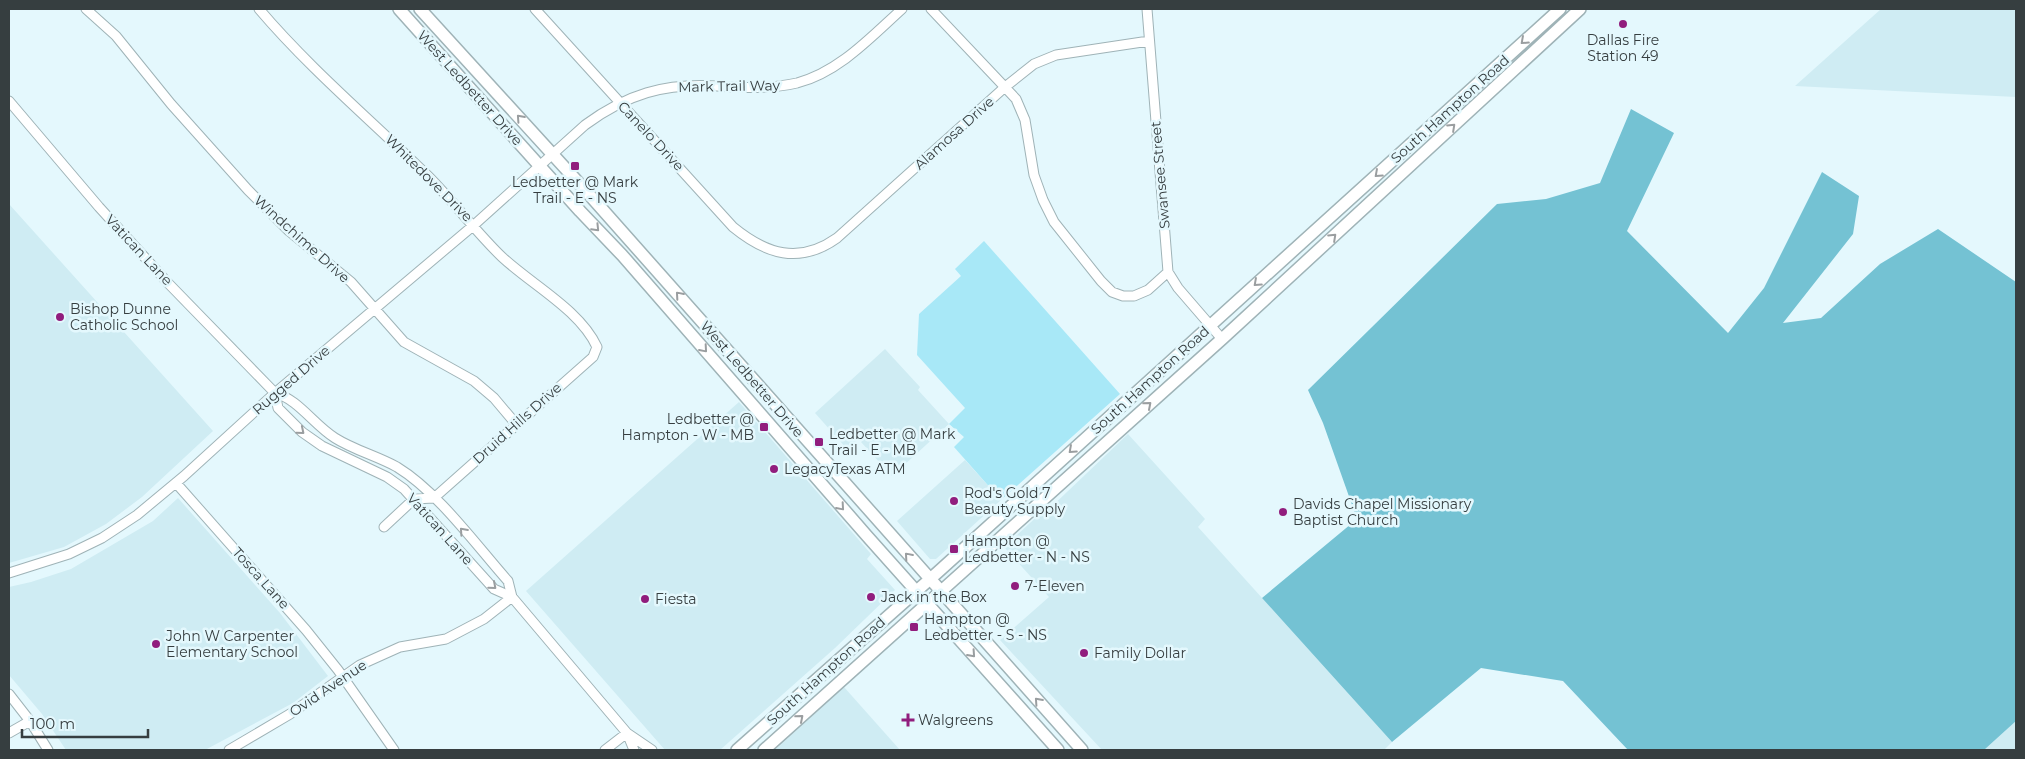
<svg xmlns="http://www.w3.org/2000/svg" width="2025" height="759" viewBox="0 0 2025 759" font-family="Montserrat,sans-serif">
  <rect width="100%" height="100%" fill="#e4f8fd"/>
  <path fill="#cfecf3" d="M1881 9H2016V97L1795 86Z
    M9 204 213 431 142 497 106 524 64 547 9 563Z
    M885 349 920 387 918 390 949 424 892 476 861 442 864 439 861 437 847 449 815 413Z
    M739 402 871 554 867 559 895 590 835 648 720 750H665L526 591Z
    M1128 434 1205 519 1198 527 1392 742 1384 750H1102L1000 640 1049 597 1004 547 1045 509 1047 511Z
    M965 460 1001 500 936 559H930L897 521Z
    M178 498 280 613 328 676 293 703 205 750H66L42 714 9 675V587L31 582 71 569 153 521Z
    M844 687 900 750H777L776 749Z
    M2016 721V750H1984Z"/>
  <path fill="#a8e8f7" d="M984 241 1120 394 1001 500 954 447 964 437 949 424 965 408 917 355 919 314 961 276 955 269Z"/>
  <path fill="#74c2d3" d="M1631 109 1674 133 1627 231 1728 333 1764 288 1822 172 1859 196 1853 234 1783 323 1821 318 1880 264 1938 229 2016 282V721L1984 750H1628L1563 681 1481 668 1392 742 1262 598 1357 519 1323 423 1308 390 1497 204 1546 199 1600 183Z"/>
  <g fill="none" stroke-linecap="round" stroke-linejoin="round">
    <g stroke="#9fb3b7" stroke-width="11">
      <path id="minor" d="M86 9 116 36 171 104 248 190 289 231 351 282 404 342 474 381 494 398 516 424
        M259 9C310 69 372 121 428 176 454 202 476 232 502 257 532 285 580 310 597 347L593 357 434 498 414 499 384 527
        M535 9 733 227C766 254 799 265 837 238L1005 87 1034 64 1056 55 1149 41
        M931 9 1016 99 1025 120 1034 175 1043 200 1054 222 1101 281 1112 292 1123 296H1134L1148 290 1168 272
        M1147 9 1168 272 1178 288 1222 339
        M9 101 99 207 168 283 275 393C298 399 314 425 335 438 354 450 377 456 397 467 438 492 476 545 508 581L512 597
        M275 393 278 408 302 432 322 446 387 477 404 489 494 589 512 597 627 733 652 750
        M176 483 306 630 338 670 394 750
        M9 573 69 554 102 538 137 515 184 476 275 393 474 225 585 125C627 94 664 83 717 86 744 88 770 89 797 83 839 72 871 37 902 9
        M9 694 30 721 48 750
        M9 733 30 721
        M627 733 634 750
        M229 750 290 714 360 665 400 647 446 639 484 619 512 597
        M605 750 627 733"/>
    </g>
    <g stroke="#9fb3b7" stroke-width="14">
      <path id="major" d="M399 9 580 211 622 255 867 536 1058 750
        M420 9 586 191 1082 750
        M737 750 938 572 1560 9
        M764 750 1222 339 1580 9"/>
    </g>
    <use href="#minor" stroke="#fff" stroke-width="9"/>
    <use href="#major" stroke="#fff" stroke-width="11"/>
  </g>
  <defs><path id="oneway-chevron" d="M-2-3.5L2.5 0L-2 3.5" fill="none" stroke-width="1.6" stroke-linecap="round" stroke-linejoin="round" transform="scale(1.25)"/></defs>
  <g stroke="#9a9ea0">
    <use href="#oneway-chevron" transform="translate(1524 41) rotate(138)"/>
    <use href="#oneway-chevron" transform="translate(520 118) rotate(-132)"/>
    <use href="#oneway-chevron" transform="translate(1452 127) rotate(-43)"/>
    <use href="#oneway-chevron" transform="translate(1378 174) rotate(138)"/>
    <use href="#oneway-chevron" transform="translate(596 228) rotate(46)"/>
    <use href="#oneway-chevron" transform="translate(1333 237) rotate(-43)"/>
    <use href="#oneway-chevron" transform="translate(1257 283) rotate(138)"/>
    <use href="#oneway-chevron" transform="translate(679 295) rotate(-131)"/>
    <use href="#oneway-chevron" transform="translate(704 349) rotate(49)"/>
    <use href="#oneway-chevron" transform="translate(1148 405) rotate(-41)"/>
    <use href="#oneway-chevron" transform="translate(301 431) rotate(40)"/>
    <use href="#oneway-chevron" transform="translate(1072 450) rotate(138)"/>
    <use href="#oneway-chevron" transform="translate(841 507) rotate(49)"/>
    <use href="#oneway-chevron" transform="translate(463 531) rotate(-132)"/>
    <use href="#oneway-chevron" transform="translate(908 556) rotate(-131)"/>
    <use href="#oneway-chevron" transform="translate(493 586) rotate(41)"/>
    <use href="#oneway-chevron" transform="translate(972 654) rotate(48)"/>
    <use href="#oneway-chevron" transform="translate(1038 701) rotate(-132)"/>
    <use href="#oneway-chevron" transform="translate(800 718) rotate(-41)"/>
  </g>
  <g fill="#911d7d" stroke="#e4f8fd" stroke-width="2">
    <circle cx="1623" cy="24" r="5"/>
    <rect x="570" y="161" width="10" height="10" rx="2.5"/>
    <circle cx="60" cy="317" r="5"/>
    <rect x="759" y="422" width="10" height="10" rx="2.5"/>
    <rect x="814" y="437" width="10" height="10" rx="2.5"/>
    <circle cx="774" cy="469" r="5"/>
    <circle cx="954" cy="501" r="5"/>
    <circle cx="1283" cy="512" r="5"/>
    <rect x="949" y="544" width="10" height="10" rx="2.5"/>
    <circle cx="1015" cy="586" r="5"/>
    <circle cx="871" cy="597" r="5"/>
    <circle cx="645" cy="599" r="5"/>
    <rect x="909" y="622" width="10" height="10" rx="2.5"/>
    <circle cx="156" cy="644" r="5"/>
    <circle cx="1084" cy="653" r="5"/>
    <path d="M905.5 712.5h5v5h5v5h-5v5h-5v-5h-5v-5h5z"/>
  </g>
  <g text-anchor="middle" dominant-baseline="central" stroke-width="5" stroke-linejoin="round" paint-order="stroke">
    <g font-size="14" fill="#363e40" stroke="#e4f8fd" text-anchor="start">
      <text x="1623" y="40" text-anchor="middle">Dallas Fire<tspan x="1623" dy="16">Station 49</tspan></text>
      <text x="575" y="182" text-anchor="middle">Ledbetter @ Mark<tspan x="575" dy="16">Trail - E - NS</tspan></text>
      <text x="70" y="309">Bishop Dunne<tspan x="70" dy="16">Catholic School</tspan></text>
      <text x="754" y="419" text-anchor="end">Ledbetter @<tspan x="754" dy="16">Hampton - W - MB</tspan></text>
      <text x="829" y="434">Ledbetter @ Mark<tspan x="829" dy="16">Trail - E - MB</tspan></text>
      <text x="784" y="469">LegacyTexas ATM</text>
      <text x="964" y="493">Rod's Gold 7<tspan x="964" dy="16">Beauty Supply</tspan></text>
      <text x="1293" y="504">Davids Chapel Missionary<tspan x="1293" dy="16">Baptist Church</tspan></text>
      <text x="964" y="541">Hampton @<tspan x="964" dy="16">Ledbetter - N - NS</tspan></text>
      <text x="1025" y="586">7-Eleven</text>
      <text x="881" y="597">Jack in the Box</text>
      <text x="655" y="599">Fiesta</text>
      <text x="924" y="619">Hampton @<tspan x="924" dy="16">Ledbetter - S - NS</tspan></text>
      <text x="166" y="636">John W Carpenter<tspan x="166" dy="16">Elementary School</tspan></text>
      <text x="1094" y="653">Family Dollar</text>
      <text x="918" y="720">Walgreens</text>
    </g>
    <g font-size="14" fill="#363e40" stroke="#e4f8fd">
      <text transform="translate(729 86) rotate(-1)">Mark Trail Way</text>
      <text transform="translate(470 88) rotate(48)">West Ledbetter Drive</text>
      <text transform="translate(1450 109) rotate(-42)">South Hampton Road</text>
      <text transform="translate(954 133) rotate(-42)">Alamosa Drive</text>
      <text transform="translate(651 136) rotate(47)">Canelo Drive</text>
      <text transform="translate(1160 175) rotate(-95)">Swansee Street</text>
      <text transform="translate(429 178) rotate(45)">Whitedove Drive</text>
      <text transform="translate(302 239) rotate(42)">Windchime Drive</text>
      <text transform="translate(139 250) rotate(47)">Vatican Lane</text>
      <text transform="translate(752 379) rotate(49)">West Ledbetter Drive</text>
      <text transform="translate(291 380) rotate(-41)">Rugged Drive</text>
      <text transform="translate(1150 380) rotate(-42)">South Hampton Road</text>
      <text transform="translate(517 423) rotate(-42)">Druid Hills Drive</text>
      <text transform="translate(440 529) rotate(48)">Vatican Lane</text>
      <text transform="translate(261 578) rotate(48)">Tosca Lane</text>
      <text transform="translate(826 671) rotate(-42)">South Hampton Road</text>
      <text transform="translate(328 688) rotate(-34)">Ovid Avenue</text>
    </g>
  </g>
  <rect width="2025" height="759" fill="none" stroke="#363e40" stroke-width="20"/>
  <path d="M22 729v8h126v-8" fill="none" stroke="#363e40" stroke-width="2.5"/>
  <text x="30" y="729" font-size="15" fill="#363e40" stroke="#e4f8fd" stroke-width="4" paint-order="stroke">100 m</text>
</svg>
